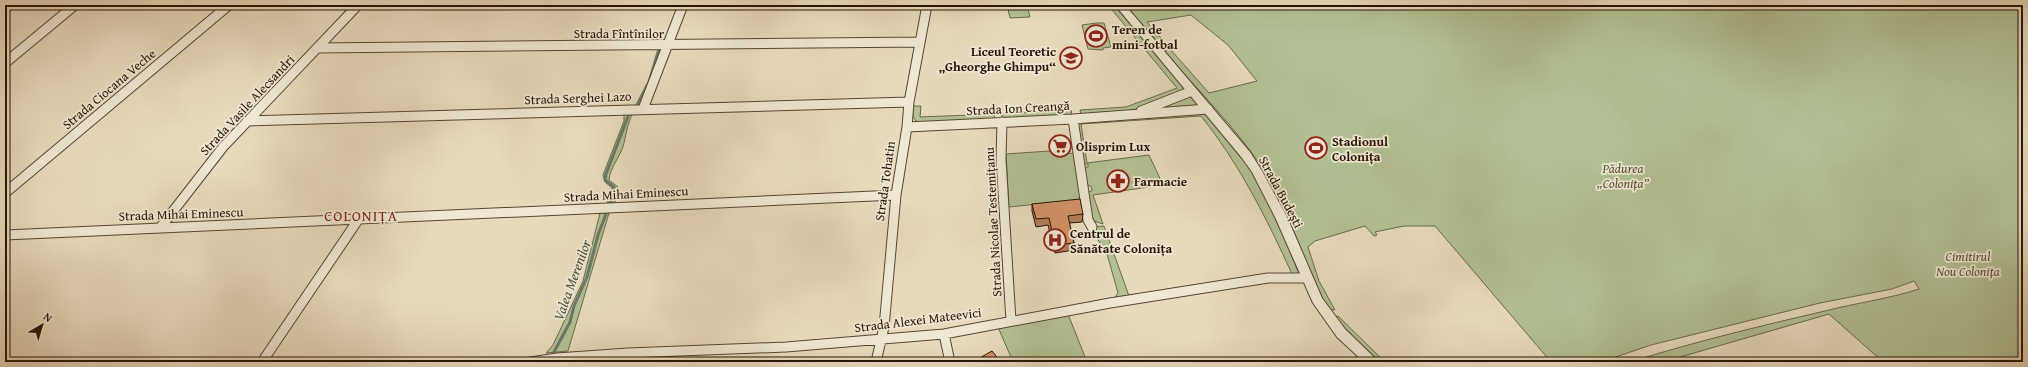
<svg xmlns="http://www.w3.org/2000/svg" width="2028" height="367" viewBox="0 0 2028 367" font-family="'Gentium Book Plus',serif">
  <rect width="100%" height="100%" fill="#e7dabc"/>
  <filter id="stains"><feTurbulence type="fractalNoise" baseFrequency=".005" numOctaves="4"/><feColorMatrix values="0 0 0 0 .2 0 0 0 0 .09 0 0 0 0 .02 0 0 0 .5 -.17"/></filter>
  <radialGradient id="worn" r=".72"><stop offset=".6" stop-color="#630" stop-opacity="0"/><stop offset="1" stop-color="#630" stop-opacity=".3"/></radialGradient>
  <path fill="#b2c093" stroke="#6c6a4b" d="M1007 5H1027L1030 17 1010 18Z
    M1108 5H1114L1184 87 1182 92 1128 112 1081 115 1080 110 1126 107 1177 88Z
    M1125 5H2023V362H1883L1829 314 1663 362H1630C1694 342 1760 326 1825 311 1856 303 1888 299 1919 289L1914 281 1892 289 1820 303 1651 345 1601 362H1551L1435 226H1404L1375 232 1377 235 1374 236 1365 226 1315 241 1308 247 1319 281 1335 310 1328 309C1308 271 1295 230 1276 192 1249 139 1202 96 1164 51L1170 49 1209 93 1257 81 1228 45 1191 15 1147 22 1167 45 1160 47Z
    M1096 23H1104L1111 47 1103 48V50L1088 49 1082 25Z
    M1190 96 1198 104 1196 106 1160 109V106Z
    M913 106H921L920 117 995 114 994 120 923 123 916 121 913 117Z
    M1071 110 1072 116 1003 118 1001 114Z
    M633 113C627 124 626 136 623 147 619 158 610 168 609 180L618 187 615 203H607L612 193V188L605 182 603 175 624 121V115Z
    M1207 113 1256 177 1271 206 1299 274H1292C1267 219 1239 163 1201 116L1081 124 1087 163 1149 155 1163 185 1093 195 1103 224 1091 220 1088 192 1092 191 1091 186 1085 185 1083 167H1088V164H1083L1077 127 1079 123Z
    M1064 150 1065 154 1074 153 1081 196 1078 200 1009 207 1006 154Z
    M600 213H609L568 351 546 353 553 345 583 281Z
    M1104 226 1129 296 1115 297 1118 293 1107 254 1090 227Z
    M1068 314 1087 362H1013L998 327Z
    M1338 316 1382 359 1386 362H1379L1334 317Z"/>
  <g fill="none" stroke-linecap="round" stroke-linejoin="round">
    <path stroke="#6b7868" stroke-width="3" d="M637 105 649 82 659 49
      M610 203 615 195 614 187 605 180 606 174 629 114
      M554 352 570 322 574 306 587 277 598 235 606 214"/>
    <g stroke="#574531" stroke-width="11">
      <path id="minor" d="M318 48 920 42
        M5 63 75 5
        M643 109 683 5
        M1141 111 1192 91
        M1073 119 1088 220 1092 227
        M247 121 909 102
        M1002 122 1001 159 1011 321
        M907 127 1073 119 1208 109
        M5 193 229 5
        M160 228 223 147 358 5
        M5 235 896 195
        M944 334 950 362
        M262 362 358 220
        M530 362 557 358 628 353 786 347 944 334 1110 303 1268 278H1306
        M876 362 884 327 896 195 907 127 909 102 927 5"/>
    </g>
    <g stroke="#574531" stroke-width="2">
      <path id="tertiary" d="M1115 5H1125L1250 152 1262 171 1287 217 1322 298 1345 329 1379 362H1364L1337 337 1313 303 1275 217 1252 172 1242 158Z"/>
    </g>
    <use href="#minor" stroke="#efe7d3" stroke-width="9"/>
    <use href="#tertiary" fill="#efe7d3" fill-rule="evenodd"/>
  </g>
  <path fill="#b47e59" stroke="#271303" d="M1032 204 1083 214 1082 222 1069 223 1074 243V250L1055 253 1048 225 1036 227 1032 211Z"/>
  <path fill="#d19267" stroke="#271303" d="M1080 199 1083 214 1068 216 1074 243 1055 245 1049 218 1036 219 1032 204Z
    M992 351 1000 361 1002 360 1004 362H980L978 359Z"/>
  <defs>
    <g id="stadium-ring" transform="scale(1.15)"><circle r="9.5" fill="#efe7d3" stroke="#8f2418" stroke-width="1.5"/><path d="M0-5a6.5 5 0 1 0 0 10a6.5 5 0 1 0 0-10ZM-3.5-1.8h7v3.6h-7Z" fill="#8f2418"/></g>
    <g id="school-ring" transform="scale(1.15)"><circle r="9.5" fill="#efe7d3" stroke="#8f2418" stroke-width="1.5"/><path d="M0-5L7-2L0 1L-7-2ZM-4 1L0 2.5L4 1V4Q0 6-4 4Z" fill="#8f2418"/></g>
    <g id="supermarket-ring" transform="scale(1.15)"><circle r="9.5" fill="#efe7d3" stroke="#8f2418" stroke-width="1.5"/><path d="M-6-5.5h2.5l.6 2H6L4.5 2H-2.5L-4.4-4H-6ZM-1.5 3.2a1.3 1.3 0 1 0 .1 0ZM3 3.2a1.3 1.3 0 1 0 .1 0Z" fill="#8f2418"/></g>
    <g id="pharmacy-ring" transform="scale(1.15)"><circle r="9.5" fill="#efe7d3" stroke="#8f2418" stroke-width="1.5"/><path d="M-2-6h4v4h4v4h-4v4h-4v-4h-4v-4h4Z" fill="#8f2418"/></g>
    <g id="hospital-ring" transform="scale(1.15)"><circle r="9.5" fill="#efe7d3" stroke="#8f2418" stroke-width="1.5"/><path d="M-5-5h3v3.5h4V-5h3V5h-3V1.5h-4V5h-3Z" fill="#8f2418"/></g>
  </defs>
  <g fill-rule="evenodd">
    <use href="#stadium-ring" x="1096" y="36"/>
    <use href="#school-ring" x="1071" y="58"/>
    <use href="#supermarket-ring" x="1060" y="146"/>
    <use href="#stadium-ring" x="1316" y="148"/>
    <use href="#pharmacy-ring" x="1118" y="181"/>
    <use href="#hospital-ring" x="1055" y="240"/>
  </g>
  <g text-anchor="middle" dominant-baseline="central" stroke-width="3.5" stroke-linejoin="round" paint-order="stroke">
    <g font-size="13" font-weight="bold" fill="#271303" stroke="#efe7d3" text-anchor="start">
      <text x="1112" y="29">Teren de<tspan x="1112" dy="15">mini-fotbal</tspan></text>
      <text x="1056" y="51" text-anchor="end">Liceul Teoretic<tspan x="1056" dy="15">„Gheorghe Ghimpu“</tspan></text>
      <text x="1332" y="141">Stadionul<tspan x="1332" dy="15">Colonița</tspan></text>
      <text x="1076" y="146">Olisprim Lux</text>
      <text x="1134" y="181">Farmacie</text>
      <text x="1070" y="233">Centrul de<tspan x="1070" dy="15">Sănătate Colonița</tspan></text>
    </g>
    <g font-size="13" fill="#271303" stroke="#efe7d3">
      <text x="619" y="33">Strada Fîntînilor</text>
      <text transform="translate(109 89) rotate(-40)">Strada Ciocana Veche</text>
      <text transform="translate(578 98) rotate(-2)">Strada Serghei Lazo</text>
      <text transform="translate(247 105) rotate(-47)">Strada Vasile Alecsandri</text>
      <text transform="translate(1018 108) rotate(-3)">Strada Ion Creangă</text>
      <text transform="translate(885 181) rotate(-82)">Strada Tohatin</text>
      <text transform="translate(1281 192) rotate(62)">Strada Budești</text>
      <text transform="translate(626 194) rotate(-3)">Strada Mihai Eminescu</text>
      <text transform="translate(181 214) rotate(-2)">Strada Mihai Eminescu</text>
      <text transform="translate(993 222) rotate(-93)">Strada Nicolae Testemițanu</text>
      <text transform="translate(918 320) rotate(-7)">Strada Alexei Mateevici</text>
    </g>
    <g font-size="13" font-style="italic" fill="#585035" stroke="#efe7d3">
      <text x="1623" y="168">Pădurea<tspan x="1623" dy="15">„Colonița”</tspan></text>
      <text x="1968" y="256">Cimitirul<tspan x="1968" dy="15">Nou Colonița</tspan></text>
    </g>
    <g font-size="14" font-style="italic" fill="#4f4e3e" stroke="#efe7d3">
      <text transform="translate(572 280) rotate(-70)">Valea Merenilor</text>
    </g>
    <g font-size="15" letter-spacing="1" fill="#7a1f14" stroke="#efe7d3">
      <text x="361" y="215">COLONIȚA</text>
    </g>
  </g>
  <rect width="2028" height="367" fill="none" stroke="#e7dabc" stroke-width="20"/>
  <rect x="6" y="6" width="2016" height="355" fill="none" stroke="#271303" stroke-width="2"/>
  <rect x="10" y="10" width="2008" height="347" fill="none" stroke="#271303"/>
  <g transform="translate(42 325) rotate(38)" stroke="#efe7d3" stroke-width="3" paint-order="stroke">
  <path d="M0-3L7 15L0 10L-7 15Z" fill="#271303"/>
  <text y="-6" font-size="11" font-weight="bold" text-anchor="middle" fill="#271303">N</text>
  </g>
  <rect width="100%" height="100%" filter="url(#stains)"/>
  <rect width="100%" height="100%" fill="url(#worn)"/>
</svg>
